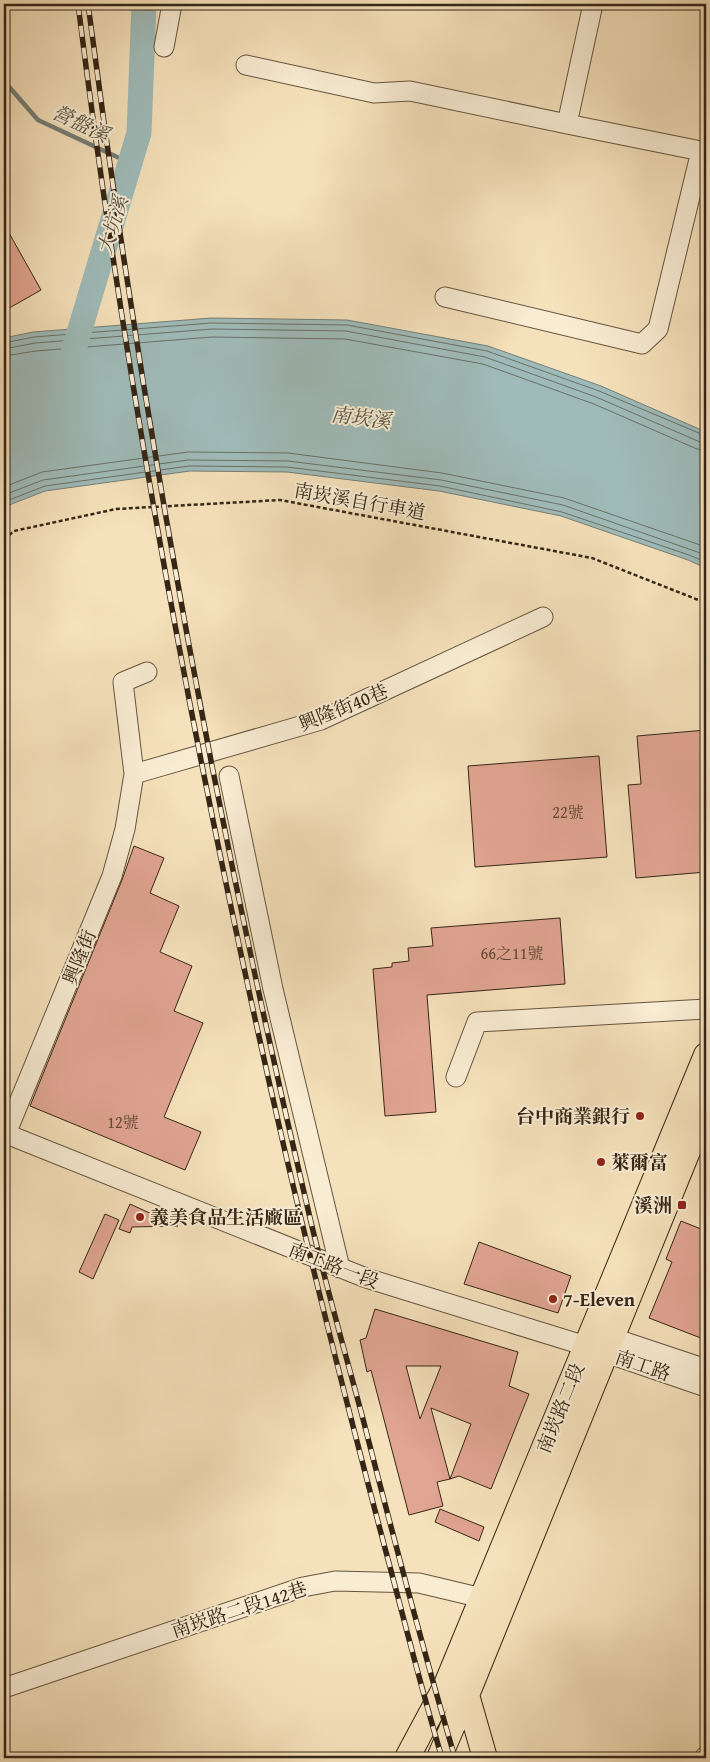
<svg xmlns="http://www.w3.org/2000/svg" width="710" height="1762" viewBox="0 0 710 1762" font-family="'Gentium Book Plus','Noto Serif TC',serif">
  <rect width="100%" height="100%" fill="#f5e1bb"/>
  <filter id="stains"><feTurbulence type="fractalNoise" baseFrequency=".004" numOctaves="4"/><feColorMatrix values="0 0 0 0 .2 0 0 0 0 .09 0 0 0 0 .02 0 0 0 .5 -.17"/></filter>
  <radialGradient id="worn" r=".72"><stop offset=".6" stop-color="#630" stop-opacity="0"/><stop offset="1" stop-color="#630" stop-opacity=".3"/></radialGradient>
  <path fill="#9fbbb9" stroke="#757f78" d="M211 318 347 320 488 346 601 386 706 432V568L688 560 561 516 439 491 287 472 190 471 45 491 4 507V338L33 332Z"/>
  <g fill="none" stroke-linecap="round" stroke-linejoin="round">
    <path stroke="#6a7068" stroke-width="1" d="M4 343 34 337 211 323 347 325 487 351 599 391 706 436
      M4 349 35 343 212 329 346 331 485 357 596 397 700 442 706 443
      M4 356 36 351 212 337 345 339 483 364 594 404 697 449 706 450
      M4 487 42 472 188 452 288 453 442 473 564 498 706 547
      M4 495 43 480 188 460 288 461 441 480 563 505 706 555
      M4 502 45 486 189 466 287 467 440 486 562 512 689 555 706 562"/>
    <path stroke="#757f78" stroke-width="4.5" d="M4 81 38 120 130 163"/>
    <path stroke="#9fbbb9" stroke-width="25" d="M69 360 71 359 139 133 144 4"/>
  </g>
  <path fill="#e1a593" stroke="#352616" fill-rule="evenodd" d="M4 224 41 290 4 311Z
    M706 730V872L636 878 628 785 641 784 637 736Z
    M599 756 607 857 475 867 468 766Z
    M134 846 164 858 150 893 179 906 160 952 192 966 174 1011 203 1023 164 1117 201 1132 185 1170 30 1106 122 880Z
    M560 918 565 984 427 995 436 1112 385 1116 373 969 392 967V963L409 961 408 948 433 946 431 928Z
    M130 1204 178 1226 132 1227 130 1233 119 1229Z
    M105 1214 119 1220 93 1279 79 1272Z
    M681 1221 706 1231V1340L649 1318 672 1262 666 1259Z
    M479 1242 571 1276 558 1313 464 1284Z
    M375 1309 518 1352 509 1386 529 1394 491 1489 459 1476 450 1479 471 1424 431 1408 450 1479 437 1482 443 1506 409 1515 371 1370 367 1372 360 1340 366 1338ZM406 1366H441L420 1419Z
    M440 1509 484 1527 479 1541 435 1522Z"/>
  <g fill="none" stroke-linecap="round" stroke-linejoin="round">
    <g stroke="#65553f" stroke-width="21">
      <path id="minor" d="M593 4 567 124 706 152
        M164 47 172 4
        M246 65 374 93 410 91 567 124
        M445 297 642 344 658 329 701 151
        M134 774 321 720 543 617
        M229 776 273 989 340 1268
        M456 1077 477 1022 706 1009
        M4 1133 366 1278 586 1346 706 1387
        M6 1134 112 876 125 829 134 774 123 682 147 672
        M599 1342 613 1338 706 1369
        M4 1688 303 1587 335 1581 419 1583 482 1598
        M704 1758 706 1756"/>
    </g>
    <g stroke="#352616" stroke-width="26">
      <path id="major" d="M465 1688 485 1758
        M407 1758 445 1687 706 1055
        M439 1758 457 1716 467 1695 706 1107"/>
    </g>
    <path stroke="#352616" stroke-width="2.5" stroke-dasharray="4 2.5" stroke-linecap="butt" d="M4 539 14 531 116 509 280 500 592 558 706 603"/>
    <use href="#minor" stroke="#f8ecd3" stroke-width="19"/>
    <use href="#major" stroke="#f5e1bb" stroke-width="24"/>
    <g stroke="#352616" stroke-width="5.5">
      <path id="rail" d="M78 4C126 388 197 770 284 1147 317 1288 353 1428 390 1567 407 1631 423 1695 442 1758
        M88 4C141 412 215 818 310 1218 326 1286 345 1352 363 1419 392 1532 422 1646 455 1758"/>
    </g>
    <use href="#rail" stroke="#f8ecd3" stroke-width="4" stroke-dasharray="11" stroke-linecap="butt"/>
  </g>
  <g fill="#8f2418" stroke="#f8ecd3" stroke-width="2">
    <circle cx="640" cy="1116" r="5"/>
    <circle cx="601" cy="1162" r="5"/>
    <rect x="677" y="1200" width="10" height="10" rx="2.5"/>
    <circle cx="140" cy="1217" r="5"/>
    <circle cx="553" cy="1299" r="5"/>
  </g>
  <g text-anchor="middle" dominant-baseline="central" stroke-width="4" stroke-linejoin="round" paint-order="stroke">
    <g font-size="16" fill="#604635">
      <text x="568" y="812">22號</text>
      <text x="512" y="953">66之11號</text>
      <text x="123" y="1122">12號</text>
    </g>
    <g font-size="19" fill="#352616" stroke="#f8ecd3">
      <text transform="translate(360 501) rotate(10)">南崁溪自行車道</text>
      <text transform="translate(343 707) rotate(-22)">興隆街40巷</text>
      <text transform="translate(79 957) rotate(-68)">興隆街</text>
      <text transform="translate(334 1265) rotate(21)">南工路一段</text>
      <text transform="translate(643 1365) rotate(19)">南工路</text>
      <text transform="translate(560 1408) rotate(-68)">南崁路二段</text>
      <text transform="translate(239 1609) rotate(-18)">南崁路二段142巷</text>
    </g>
    <g font-size="19" font-weight="bold" fill="#352616" stroke="#f8ecd3" text-anchor="start">
      <text x="630" y="1116" text-anchor="end">台中商業銀行</text>
      <text x="611" y="1162">萊爾富</text>
      <text x="672" y="1205" text-anchor="end">溪洲</text>
      <text x="150" y="1217">義美食品生活廠區</text>
      <text x="563" y="1299">7-Eleven</text>
    </g>
    <g font-size="20" font-style="italic" fill="#555347" stroke="#f8ecd3">
      <text transform="translate(81 123) rotate(25)">營盤溪</text>
      <text transform="translate(112 225) rotate(-73)">大坑溪</text>
      <text transform="translate(361 417) rotate(7)">南崁溪</text>
    </g>
  </g>
  <rect width="710" height="1762" fill="none" stroke="#f5e1bb" stroke-width="20"/>
  <rect x="5" y="5" width="700" height="1752" fill="none" stroke="#352616" stroke-width="2.5"/>
  <rect x="10" y="10" width="690" height="1742" fill="none" stroke="#352616"/>
  <rect width="100%" height="100%" filter="url(#stains)"/>
  <rect width="100%" height="100%" fill="url(#worn)"/>
</svg>
